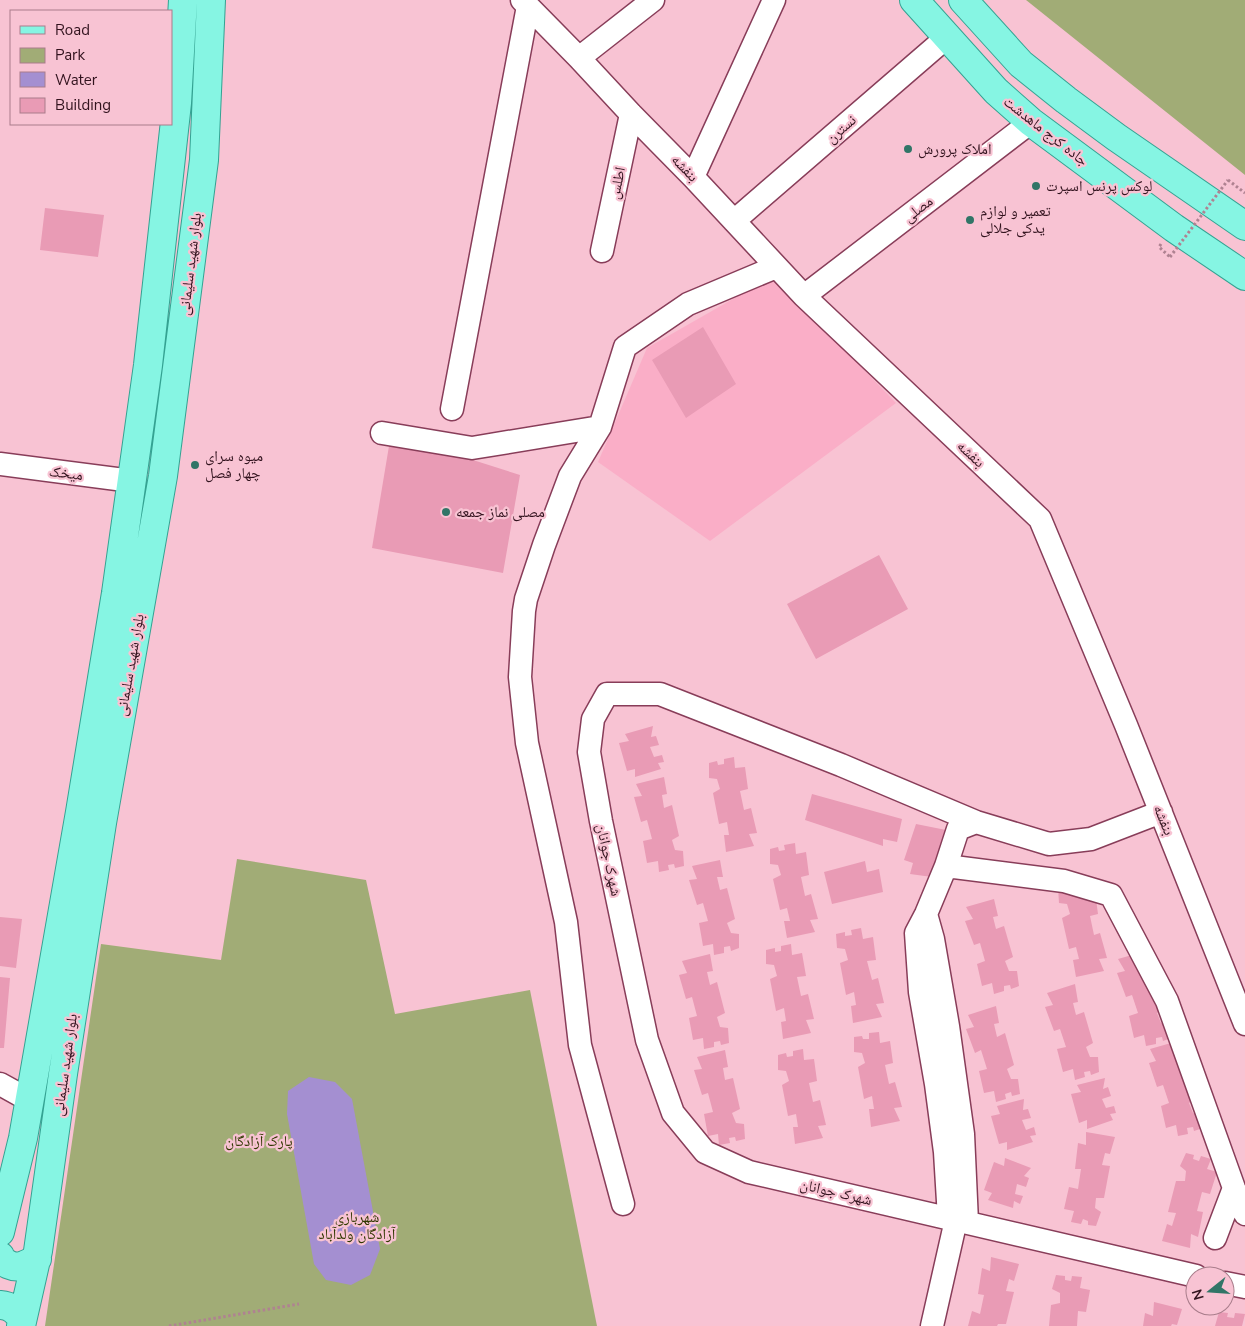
<svg xmlns="http://www.w3.org/2000/svg" width="1245" height="1326" viewBox="0 0 1245 1326" font-family="'Nunito Sans','Noto Naskh Arabic',sans-serif">
  <rect width="100%" height="100%" fill="#f8c3d3"/>
  <path fill="#faaec7" d="M773 276 896 403 710 541 598 462 647 348Z"/>
  <path fill="#a1ac76" d="M1026 0H1245V175Z
    M237 859 366 880 395 1014 530 990 597 1326H45L101 944 221 960Z"/>
  <path fill="#a48fd1" d="M309 1077 335 1082 352 1099 380 1249 370 1275 351 1285 326 1280 314 1264 287 1114 288 1091Z"/>
  <path fill="#e99bb5" d="M45 208 104 215 98 257 40 250Z
    M703 327 736 384 686 418 652 360Z
    M391 434 520 475 503 573 372 548Z
    M879 555 908 609 816 659 787 604Z
    M653 726 651 737 656 736 659 745 650 747 654 757 662 755 664 762 658 763 661 769 635 777V769L627 771 619 743 629 741 625 734Z
    M734 757 735 768 745 767 748 789 740 791 744 810 751 808 757 833 749 834 754 846 726 852 724 835H729L727 822 719 824 713 793 720 789 717 779 709 778V763L717 761 718 765 724 764V759Z
    M664 777 667 794 662 795 664 808 672 805 679 836 672 840 675 850 683 851 684 866 675 868 674 864 668 865 669 870 659 872 658 861 647 863 643 841 652 839 647 820 641 822 634 797 642 796 636 784Z
    M812 794 902 819 897 842 883 839V846L805 820Z
    M916 824 946 830 932 877 910 874 913 863 904 860Z
    M795 843 796 854 806 852 809 875 801 877 805 896 811 894 818 919 810 920 815 932 787 938 784 921H790L787 908 780 910 773 879 781 875 778 865 770 864V849L778 847 779 851 785 850 784 845Z
    M720 860 723 877H717L720 890 727 888 735 919 727 923 731 933 739 934V948L731 951 730 946 724 947V953L714 955 713 944 703 946 699 923 708 921 703 903 697 905 689 880 697 879 692 866Z
    M865 861 867 872 879 869 883 892 832 904 824 872Z
    M1058 888 1095 892 1098 914 1090 916 1094 935 1100 933 1107 958 1099 959 1104 971 1076 977 1073 960 1079 959 1076 947 1069 949 1062 918 1070 914 1067 904 1059 903Z
    M994 899 998 916 993 917 996 929 1004 926 1013 957 1005 961 1009 971H1017L1019 986 1011 989 1010 985 1004 986V991L994 994 992 983 982 986 977 964 985 961 980 943 974 945 965 921 973 919 966 907Z
    M0 917 22 919 16 968 0 966Z
    M861 928 863 939 873 937 876 960 867 961 872 980 878 978 884 1003 876 1004 882 1017 853 1023 851 1006 856 1005 854 992 846 995 840 963 848 960 845 949 837 948 836 934 845 932V936L852 935 851 930Z
    M791 944 792 955 802 953 806 976 797 977 801 996 808 994 814 1019 806 1020 811 1033 783 1039 781 1022 786 1021 784 1008 776 1011 770 979 777 976 774 965 766 964V950L775 948V952L781 951V946Z
    M1146 951 1165 1009 1157 1013 1161 1023 1169 1024 1171 1038 1163 1041 1162 1037 1156 1038V1044L1146 1046 1144 1035 1134 1038 1129 1016 1138 1013 1132 995 1126 997 1117 973 1125 971 1118 959Z
    M710 954 713 971 707 972 710 985 717 982 725 1013 717 1017 720 1027 728 1028 729 1043 721 1045 720 1041 714 1042V1047L704 1049 703 1038 693 1040 689 1018 697 1016 692 997 686 999 679 975 687 973 682 961Z
    M0 977 10 978 4 1048H0Z
    M1075 984 1078 1002 1073 1003 1076 1015 1084 1012 1093 1043 1086 1047 1090 1057H1098L1099 1072 1091 1075 1090 1071 1084 1072 1085 1077 1075 1080 1073 1069 1063 1072 1057 1049 1066 1047 1060 1029 1054 1031 1045 1007 1053 1005 1047 993Z
    M996 1006 999 1023 994 1024 997 1037 1005 1033 1014 1065 1007 1069 1011 1079H1018L1020 1094 1012 1096 1011 1092 1005 1094 1006 1099 996 1102 994 1091 984 1093 979 1071 987 1069 981 1050 975 1053 966 1029 974 1027 968 1015Z
    M879 1032 880 1043 890 1041 893 1063 885 1065 889 1084 895 1082 902 1107 894 1108 900 1121 871 1127 869 1109H874L872 1096 864 1099 858 1067 865 1063 862 1053 854 1052V1037L862 1036 863 1039H869V1033Z
    M1178 1041 1177 1059 1180 1071 1187 1068 1196 1099 1189 1103 1193 1113 1201 1114 1203 1128 1194 1131 1193 1127 1187 1128 1188 1134 1178 1136 1176 1125 1166 1128 1161 1106 1169 1103 1163 1085 1157 1087 1149 1063 1156 1061 1150 1049Z
    M803 1049 804 1060 814 1059 817 1081 809 1083 813 1102 820 1100 826 1125 818 1126 823 1138 795 1144 793 1127H798L796 1114 788 1116 782 1085 789 1081 786 1071 778 1070V1055L786 1053 787 1057 793 1056V1051Z
    M725 1050 728 1067 723 1068 725 1080 733 1078 740 1109 732 1113 736 1123 744 1124 745 1139 736 1141 735 1137 729 1138 730 1143 719 1145 718 1134 708 1136 704 1114 713 1112 708 1093 702 1095 694 1070 702 1069 697 1057Z
    M1105 1078 1103 1089 1108 1087 1111 1096 1102 1099 1106 1108 1114 1106 1116 1113 1110 1114 1113 1120 1087 1129V1120L1079 1123 1071 1094 1081 1092 1077 1085Z
    M1024 1099 1023 1110 1028 1109 1031 1118 1022 1120 1026 1130 1034 1127 1036 1135 1030 1136 1033 1142 1007 1150V1142L999 1144 991 1116 1000 1114 997 1106Z
    M1086 1132 1115 1137 1110 1154 1105 1153 1102 1165 1110 1166 1104 1198H1096L1095 1208 1101 1212 1096 1226 1088 1225V1221L1083 1219 1081 1224 1071 1222 1074 1211 1064 1209 1069 1187 1078 1189 1081 1169H1075L1078 1143 1086 1145Z
    M1186 1153 1194 1155 1193 1159 1199 1161 1201 1156 1211 1159 1207 1169 1217 1172 1210 1194 1202 1192 1197 1211 1203 1212 1198 1237 1191 1234 1190 1248 1162 1241 1167 1224 1172 1226 1176 1213 1168 1212 1176 1181H1185L1186 1171 1180 1166Z
    M1005 1158 1031 1168 1024 1176 1029 1178 1026 1187 1017 1184 1015 1194 1023 1196 1020 1204 1014 1201 1013 1208 988 1200 992 1193 984 1190 994 1162 1004 1166Z
    M991 1257 1019 1264 1014 1281 1009 1279 1006 1291 1014 1292 1006 1324H998L997 1326H968L972 1311 980 1314 984 1295 978 1294 982 1268 990 1271Z
    M1056 1275 1065 1276V1280L1071 1281 1072 1276 1082 1277 1080 1288 1090 1290 1086 1312 1078 1311 1077 1326H1049L1051 1305 1060 1303V1293L1052 1289Z
    M1154 1302 1182 1309 1177 1325 1172 1324 1171 1326H1143L1145 1313 1153 1316Z
    M1219 1312 1228 1313 1227 1317 1234 1318 1235 1313 1245 1314 1242 1326H1215Z"/>
  <g fill="none" stroke-linecap="round" stroke-linejoin="round">
    <g stroke="#883d59" stroke-width="25">
      <path id="minor" d="M522 0 579 58 631 114 693 177 804 296 1040 519 1126 725 1245 1024
        M579 58 653 0
        M693 177 774 0
        M734 221 947 37
        M602 251 631 114
        M804 296 1031 122
        M452 409 528 6
        M382 433 472 448 600 427
        M0 464 132 481
        M1161 812 1091 839 1049 844 976 822 841 765 660 694H607L593 719 589 752 601 821 647 1040 673 1113 705 1152 749 1172 1196 1276
        M946 866 1064 881 1111 895 1167 1001 1234 1188 1245 1214
        M926 914 933 939 948 1026 963 1134 967 1222
        M0 1084 29 1100
        M623 1204 580 1045 566 922 527 743 520 677 524 611 526 599 544 545 570 476 600 427 625 347 688 304 776 267
        M949 1218 945 1152 936 1084 920 992 916 933 926 914 946 866 958 829 976 822
        M1215 1238 1234 1188
        M1225 1283 1245 1287
        M932 1326 956 1220"/>
    </g>
    <g stroke="#34a292" stroke-width="30">
      <path id="major" d="M914 0 996 91 1031 122 1174 228 1245 276
        M963 0 1021 64 1066 100 1116 137 1245 226
        M0 1232 23 1138 80 812 116 593 148 365 177 103 183 0
        M0 1256C3 1264 14 1268 21 1266 26 1265 32 1261 37 1259
        M0 1305C11 1306 16 1310 22 1319
        M21 1326 38 1251 63 1074 102 823 163 476 204 160 211 0"/>
    </g>
    <path stroke="#af8291" stroke-width="3" stroke-dasharray="2.5 2.5" stroke-linecap="butt" d="M1228 180 1245 193
      M1161 244 1159 247 1170 257
      M169 1326 299 1304"/>
    <use href="#minor" stroke="#fff" stroke-width="22"/>
    <use href="#major" stroke="#86f5e3" stroke-width="28"/>
    <path stroke="#af8291" stroke-width="3" stroke-dasharray="2.5 2.5" stroke-linecap="butt" d="M1170 257 1228 180"/>
  </g>
  <g fill="#317567" stroke="#f8c3d3" stroke-width="2">
    <circle cx="908" cy="149" r="5"/>
    <circle cx="1036" cy="186" r="5"/>
    <circle cx="970" cy="220" r="5"/>
    <circle cx="195" cy="465" r="5"/>
    <circle cx="446" cy="512" r="5"/>
  </g>
  <g text-anchor="middle" dominant-baseline="central" stroke-width="4.5" stroke-linejoin="round" paint-order="stroke">
    <g font-size="15" fill="#32131e" stroke="#f8c3d3">
      <text transform="translate(841 129) rotate(-41)">نسترن</text>
      <text transform="translate(1046 131) rotate(38)">جاده کرج ماهدشت</text>
      <text transform="translate(685 168) rotate(46)">بنفشه</text>
      <text transform="translate(617 183) rotate(-78)">اطلس</text>
      <text transform="translate(918 209) rotate(-38)">مصلی</text>
      <text transform="translate(190 264) rotate(-83)">بلوار شهید سلیمانی</text>
      <text transform="translate(971 454) rotate(43)">بنفشه</text>
      <text transform="translate(66 473) rotate(7)">میخک</text>
      <text transform="translate(130 665) rotate(-80)">بلوار شهید سلیمانی</text>
      <text transform="translate(1164 820) rotate(68)">بنفشه</text>
      <text transform="translate(609 860) rotate(78)">شهرک جوانان</text>
      <text transform="translate(65 1065) rotate(-82)">بلوار شهید سلیمانی</text>
      <text transform="translate(836 1192) rotate(13)">شهرک جوانان</text>
    </g>
    <g font-size="15" fill="#32131e" stroke="#f8c3d3" text-anchor="start">
      <text x="918" y="149">املاک پرورش</text>
      <text x="1046" y="186">لوکس پرنس اسپرت</text>
      <text x="980" y="211">تعمیر و لوازم<tspan x="980" dy="17">یدکی جلالی</tspan></text>
      <text x="205" y="456">میوه سرای<tspan x="205" dy="17">چهار فصل</tspan></text>
      <text x="456" y="512">مصلی نماز جمعه</text>
    </g>
    <g font-size="15" fill="#303800" stroke="#f8c3d3">
      <text x="259" y="1141">پارک آزادگان</text>
      <text x="357" y="1217">شهربازی<tspan x="357" dy="17">آزادگان ولدآباد</tspan></text>
    </g>
  </g>
  <rect x="10" y="10" width="162" height="115" fill="#f8c3d3" stroke="#a97d8b"/>
  <rect x="20" y="26" width="25" height="8" fill="#86f5e3" stroke="#a97d8b"/>
  <text x="55" y="35" font-size="15" fill="#32131e">Road</text>
  <rect x="20" y="48" width="25" height="15" fill="#a1ac76" stroke="#a97d8b"/>
  <text x="55" y="60" font-size="15" fill="#32131e">Park</text>
  <rect x="20" y="72" width="25" height="15" fill="#a48fd1" stroke="#a97d8b"/>
  <text x="55" y="85" font-size="15" fill="#32131e">Water</text>
  <rect x="20" y="98" width="25" height="15" fill="#e99bb5" stroke="#a97d8b"/>
  <text x="55" y="110" font-size="15" fill="#32131e">Building</text>
  <g transform="translate(1210 1291) rotate(253)"><circle r="24" fill="#f8c3d3" stroke="#a97d8b"/>
  <path d="M0-4L9 19L0 12L-9 19Z" fill="#317567"/>
  <text y="-8" font-size="14" font-weight="bold" text-anchor="middle" fill="#32131e">N</text>
  </g>
</svg>
